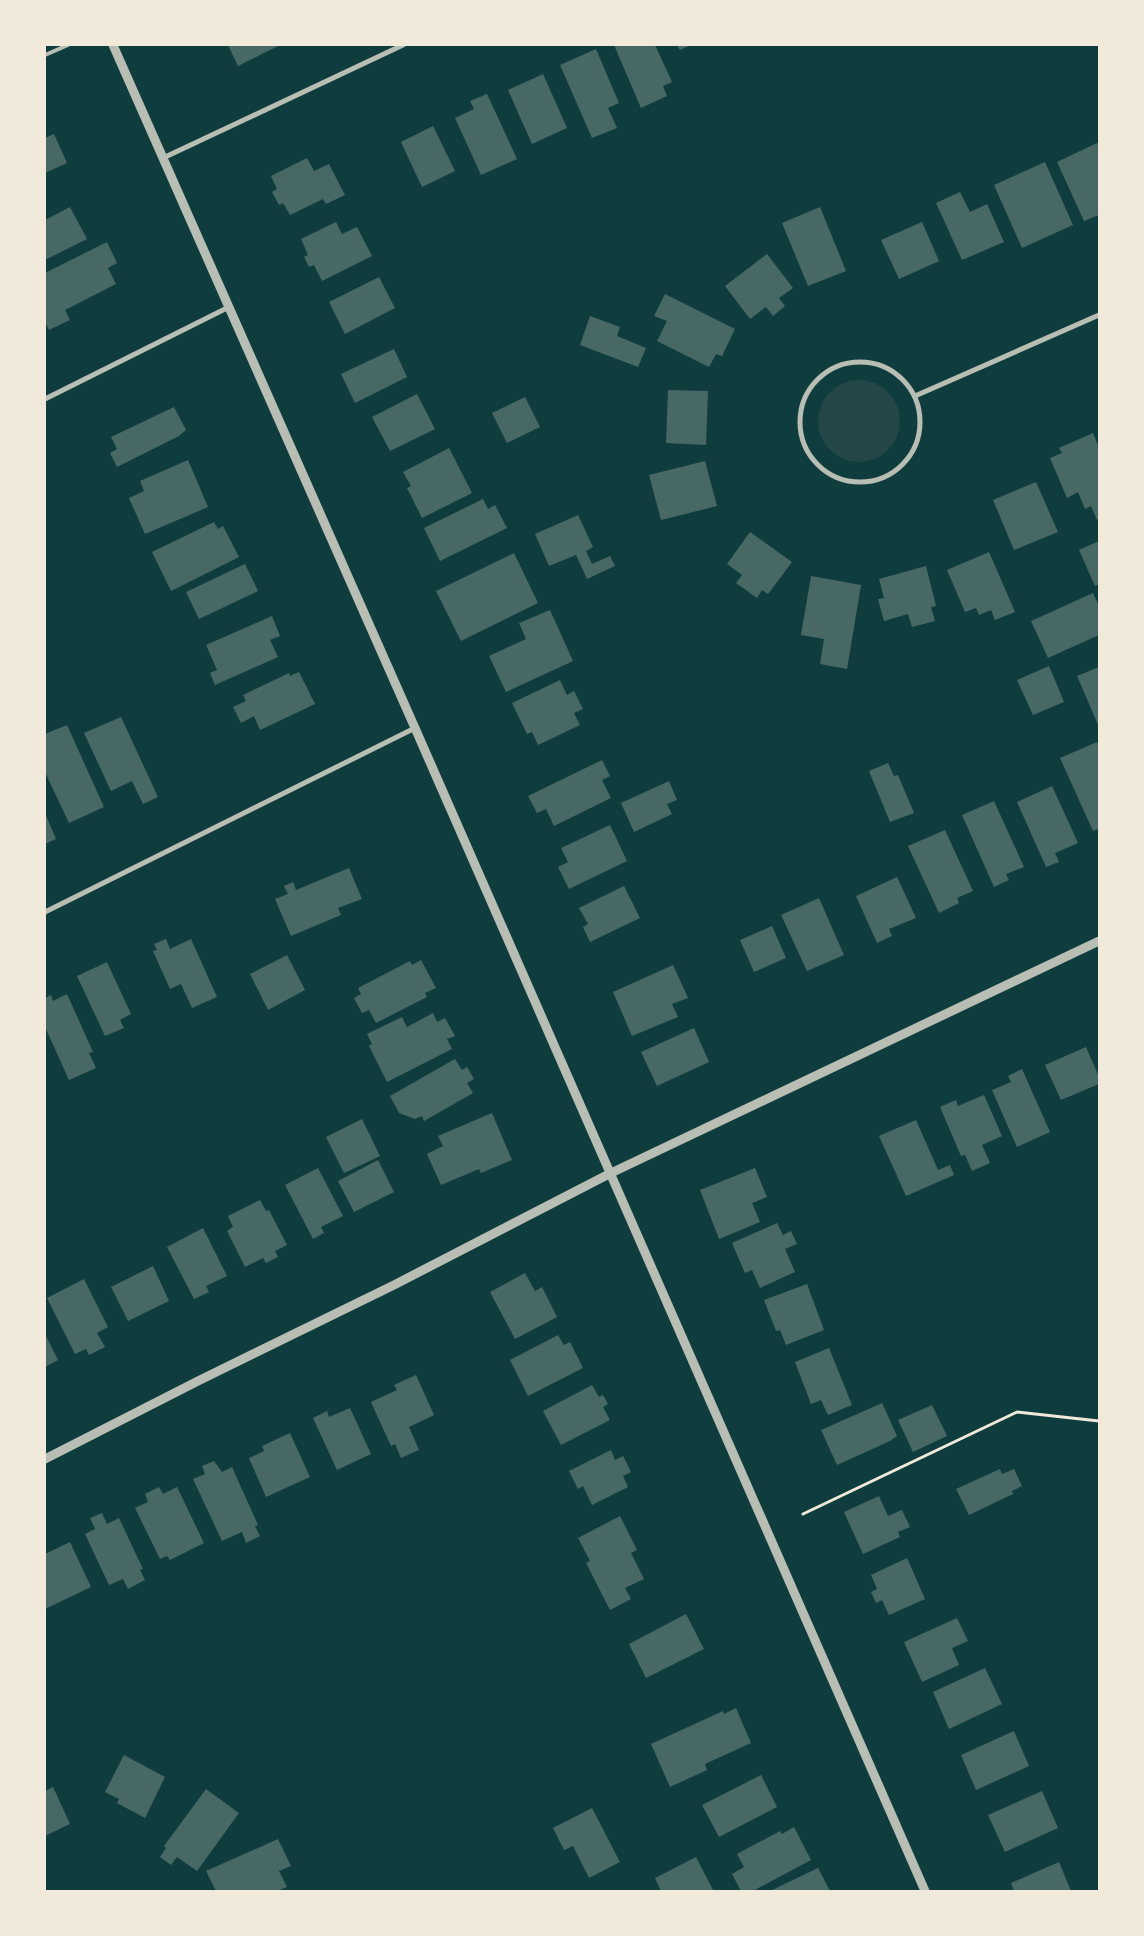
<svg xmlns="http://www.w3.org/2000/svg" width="1144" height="1936" viewBox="0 0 1144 1936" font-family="'Asap Condensed',sans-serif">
  <rect width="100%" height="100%" fill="#0f3d3e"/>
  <path fill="#244646" d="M818 421a41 41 0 1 1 82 0a41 41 0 1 1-82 0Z"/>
  <path fill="#486865" d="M228 45H280L238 66Z
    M614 45H655L672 82 663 86 667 96 641 108Z
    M677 45H691L680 50Z
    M596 49 619 103 608 108 617 128 592 138 560 65Z
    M543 74 567 128 532 144 508 90Z
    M487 94 517 159 481 175 455 118 474 109 470 101Z
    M433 126 455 171 422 187 401 142Z
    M54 134 67 163 45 173V138Z
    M1097 143 1099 147V215L1084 221 1057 162Z
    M307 158 314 171 329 164 345 195 326 204 323 199 290 215 283 203 279 205 272 192 277 189 271 176Z
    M1045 162 1073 225 1022 248 994 185Z
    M960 192 970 212 987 204 1004 242 962 260 936 203Z
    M70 207 87 239 45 260V220Z
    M820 207 846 271 808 286 782 223Z
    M336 222 342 234 357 227 372 256 322 281 314 265 309 267 304 257 308 255 301 239Z
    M922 222 939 261 899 279 881 240Z
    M107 242 117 263 108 268 116 284 65 310 70 320 49 330 45 322V273Z
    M767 254 793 288 779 298 785 306 773 316 766 307 750 319 725 286Z
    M379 277 395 308 345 334 329 302Z
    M665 294 735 329 722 356 716 354 709 367 657 341 667 321 654 316Z
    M590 316 620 327 617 336 646 348 638 367 580 345Z
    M394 349 407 377 355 403 341 374Z
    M668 390 708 391 706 445 666 443Z
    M417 394 435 429 390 451 372 417Z
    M525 397 540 427 507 443 492 413Z
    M174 407 186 430 179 436 117 467 110 453 117 449 111 437Z
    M1093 433 1099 448V519L1097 520 1091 506 1085 509 1078 492 1067 498 1050 458 1062 453 1059 448Z
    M449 448 472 493 422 518 407 488 411 486 403 472Z
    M188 460 208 507 145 534 129 498 144 491 140 481Z
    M705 461 717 506 661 520 649 475Z
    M1036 482 1058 532 1014 550 993 500Z
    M483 499 488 509 495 505 507 528 440 561 424 528Z
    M578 515 593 547 586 551 592 564 610 556 615 566 587 579 576 555 549 566 535 534Z
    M214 522 218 529 223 526 239 557 171 591 152 552Z
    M750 532 792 562 768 594 762 590 757 598 736 583 742 575 727 564Z
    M1099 541V584L1095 586 1079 550Z
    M989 552 1015 612 995 620 991 610 979 615 976 608 965 612 947 570Z
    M514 553 538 603 461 641 436 591Z
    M245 564 258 591 199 619 186 592Z
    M926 566 936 606 931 607 935 621 912 627 908 614 884 621 878 599 884 598 879 579Z
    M811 576 861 585 847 669 820 664 824 639 801 635Z
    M1093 593 1099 606V635L1048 658 1031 621Z
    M550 610 573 661 506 692 489 656 526 639 519 623Z
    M272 616 280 636 270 640 278 657 215 685 210 673 217 670 206 645Z
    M1049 666 1064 702 1033 715 1017 680Z
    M1099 667V727L1077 676Z
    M299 672 315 704 260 730 254 716 241 723 233 707 246 701 243 695 289 673 290 676Z
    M560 680 567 695 574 691 583 709 574 713 580 725 538 745 532 732 527 734 512 703Z
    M121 717 158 797 143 804 132 781 111 791 84 733Z
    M67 725 104 807 69 823 45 772V734Z
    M1097 742 1099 747V829L1093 831 1060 758Z
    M602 760 610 776 602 780 611 798 554 826 546 809 537 813 528 796Z
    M888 763 894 776 898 775 914 813 890 822 869 771Z
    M669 781 677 800 667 804 672 814 634 832 621 803Z
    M1052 786 1078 843 1055 853 1059 862 1046 867 1017 802Z
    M994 801 1024 867 1006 874 1009 880 994 887 962 815Z
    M45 813 56 839 45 844Z
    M610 825 627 861 569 889 558 867 568 862 561 848Z
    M945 830 973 891 957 898 959 903 939 913 908 846Z
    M349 868 362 899 338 908 341 915 291 936 275 899 288 894 284 886 293 882 296 890Z
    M897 877 916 918 889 929 892 936 877 943 856 896Z
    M624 886 640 918 590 942 583 927 588 924 579 908Z
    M819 898 844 955 807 971 781 915Z
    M772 926 786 958 754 972 740 940Z
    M166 939 170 949 191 939 217 997 192 1008 181 984 170 989 153 951 157 950 154 944Z
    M287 955 305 990 268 1010 250 974Z
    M421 960 436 988 425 993 427 997 376 1023 369 1010 362 1013 354 998 361 994 358 988 410 961 412 965Z
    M107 962 131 1014 120 1020 124 1028 105 1036 77 976Z
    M673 965 688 998 672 1004 678 1017 632 1036 613 992Z
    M67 994 93 1052 89 1053 96 1068 69 1080 45 1027V998L51 995 53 1001Z
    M433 1013 437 1022 445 1018 455 1036 447 1039 452 1049 387 1082 369 1046 372 1044 367 1034 402 1017 407 1027Z
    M694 1028 709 1062 657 1086 641 1052Z
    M1086 1047 1099 1077V1084L1061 1100 1045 1065Z
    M455 1059 462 1070 467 1067 474 1079 467 1083 473 1093 424 1121 422 1116 415 1119 399 1113 390 1096Z
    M1022 1069 1050 1132 1017 1147 992 1090 1011 1082 1008 1076Z
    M984 1095 1002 1136 982 1145 990 1163 972 1171 965 1155 961 1156 940 1107 956 1100 958 1106Z
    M492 1113 512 1160 481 1173 479 1169 441 1185 427 1154 443 1146 438 1136Z
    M362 1119 380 1156 344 1173 326 1137Z
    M916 1120 938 1170 950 1165 954 1175 906 1196 879 1136Z
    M378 1160 394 1192 354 1212 338 1181Z
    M318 1168 343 1216 321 1227 324 1233 313 1239 285 1185Z
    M755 1168 767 1197 752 1203 760 1222 719 1239 700 1190Z
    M260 1200 266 1211 269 1210 287 1245 275 1251 278 1257 266 1263 263 1258 245 1267 227 1231 233 1227 228 1216Z
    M777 1223 783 1235 791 1231 797 1244 785 1249 795 1272 760 1288 752 1270 745 1273 732 1243Z
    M203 1228 227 1276 206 1286 209 1292 194 1299 167 1247Z
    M153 1266 169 1301 128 1321 111 1287Z
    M525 1273 535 1291 542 1287 557 1317 515 1339 490 1292Z
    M84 1279 108 1327 97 1333 105 1347 89 1355 86 1349 75 1354 47 1298Z
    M807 1284 824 1330 786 1345 780 1330 776 1331 764 1300Z
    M45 1334 58 1360 45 1367Z
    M558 1335 564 1345 570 1342 583 1368 528 1396 510 1360Z
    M829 1348 852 1405 828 1415 821 1400 811 1404 795 1362Z
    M416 1375 434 1415 409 1427 419 1450 401 1458 395 1444 391 1446 371 1402 397 1390 394 1385Z
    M592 1385 599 1397 603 1395 608 1404 603 1407 610 1420 561 1445 543 1411Z
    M882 1403 897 1436 890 1441 837 1465 821 1430Z
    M932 1405 947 1436 913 1452 898 1420Z
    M350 1408 371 1454 337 1470 313 1418 327 1411 329 1417Z
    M290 1433 310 1477 266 1497 249 1458 264 1451 262 1446Z
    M611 1450 615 1460 623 1456 631 1472 623 1476 628 1487 592 1505 583 1486 578 1489 569 1471Z
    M214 1461 222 1472 232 1467 258 1525 255 1526 260 1536 246 1543 242 1532 222 1541 193 1479 205 1474 202 1466Z
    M1000 1469 1002 1474 1014 1469 1022 1486 1012 1491 1013 1494 969 1515 956 1489Z
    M159 1487 163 1494 177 1487 204 1543 170 1560 167 1556 160 1559 135 1508 148 1502 145 1494Z
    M879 1496 888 1516 902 1510 910 1527 898 1532 900 1537 863 1554 844 1512Z
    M102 1513 107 1524 119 1518 143 1569 140 1570 145 1580 128 1589 123 1579 109 1585 85 1534 95 1529 90 1518Z
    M620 1516 637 1550 631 1553 644 1579 625 1588 631 1599 610 1610 586 1563 590 1561 578 1538Z
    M70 1542 91 1587 45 1609V1554Z
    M907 1558 925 1599 889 1615 882 1600 876 1603 871 1592 877 1589 871 1575Z
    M686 1614 704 1649 646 1678 629 1644Z
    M957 1618 968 1641 952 1648 959 1665 922 1682 904 1642Z
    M985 1668 1002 1704 949 1729 933 1692Z
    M736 1708 751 1743 705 1764 707 1770 670 1787 651 1744 723 1711 724 1714Z
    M1014 1731 1029 1766 976 1790 961 1755Z
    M124 1755 165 1777 145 1818 117 1803 119 1799 105 1792Z
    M761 1775 777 1807 719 1837 702 1805Z
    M53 1787 70 1824 45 1836V1791Z
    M206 1789 239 1813 197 1871 177 1857 171 1865 160 1857 166 1848 164 1846Z
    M1042 1791 1058 1828 1005 1852 988 1815Z
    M592 1808 620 1862 589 1878 573 1846 564 1850 553 1828Z
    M794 1827 811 1860 753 1891H741L732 1874 744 1867 737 1854 780 1831 782 1834Z
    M278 1839 291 1866 279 1871 287 1887 277 1891H216L206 1871Z
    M696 1857 713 1890 661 1891 655 1878Z
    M1059 1862 1071 1891H1014L1011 1883Z
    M818 1868 830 1891H770Z"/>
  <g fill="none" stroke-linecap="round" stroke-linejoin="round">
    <path stroke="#f1e9da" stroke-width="3" d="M803 1514 1017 1412 1099 1421"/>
    <path stroke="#b8beb3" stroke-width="4" d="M45 55 68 45"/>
    <path stroke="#b8beb3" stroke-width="5" d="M163 158 403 45
      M800 422a60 60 0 1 1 120 0a60 60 0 1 1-120 0Z
      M915 396 1099 315
      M45 399 229 307
      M45 912 415 728"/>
    <path stroke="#b8beb3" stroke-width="9" d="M113 45 415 728 925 1891
      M45 1459 198 1381 394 1285 611 1173 1099 941"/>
  </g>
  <rect width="1144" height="1936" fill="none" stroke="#f1e9da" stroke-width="92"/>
</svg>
